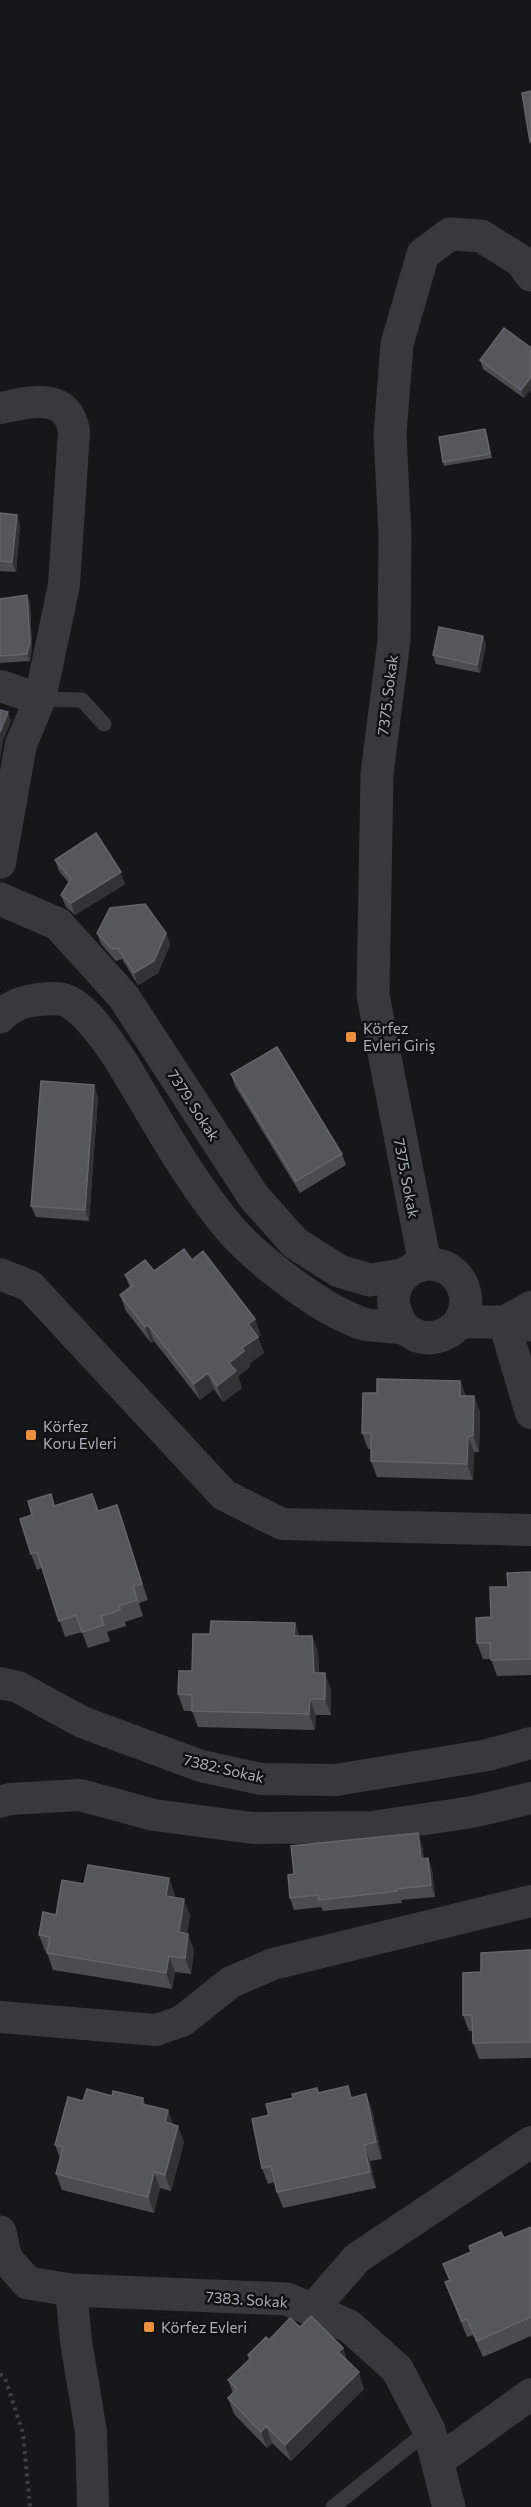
<svg xmlns="http://www.w3.org/2000/svg" width="531" height="2507" viewBox="0 0 531 2507" font-family="Commissioner,sans-serif">
  <rect width="100%" height="100%" fill="#161718"/>
  <g fill="none" stroke-linecap="round" stroke-linejoin="round">
    <path stroke="#3e4044" stroke-width="4" stroke-dasharray="3 4.5" stroke-linecap="butt" d="M0 2374 5 2378 23 2433 30 2507"/>
    <path stroke="#37393d" stroke-width="15" d="M40 699 82 700 104 724
      M333 2507 429 2430"/>
    <path stroke="#37393d" stroke-width="32" d="M0 408C30 402 67 391 74 431L64 585 40 699 21 744 0 863
      M0 686 40 699
      M0 1274 30 1286 224 1495 282 1524 531 1530
      M531 1307 504 1322 531 1413
      M0 1683 18 1687 82 1722 201 1766 261 1779 336 1780 488 1755 531 1743
      M0 1802 10 1799 80 1795 154 1815 253 1828 372 1827 472 1812 531 1798
      M0 2017 156 2030 182 2021 231 1982 273 1964 531 1901
      M71 2290 76 2341 91 2432 93 2507
      M312 2310 357 2258 531 2142
      M438 2461 531 2394"/>
    <path stroke="#37393d" stroke-width="33" d="M0 899 58 924 123 996 254 1197 295 1243 339 1271 369 1280 403 1275
      M0 1017C10 1006 21 1002 35 1000 45 999 58 997 67 1001 85 1008 110 1044 121 1061 156 1118 188 1180 232 1231 255 1257 297 1289 327 1307 338 1313 353 1321 364 1324 377 1327 392 1325 405 1329 409 1331 413 1334 417 1336 436 1342 458 1332 464 1312 468 1301 465 1287 458 1278 430 1242 368 1282 405 1329
      M425 1264 373 995 377 773 394 641 395 535 390 434 397 344 423 254 450 234 481 236 521 261 531 275
      M459 1322H504L531 1325
      M0 2232 6 2259 28 2283 71 2290 287 2299 349 2326 397 2369 429 2430 449 2507"/>
  </g>
  <path fill="#4a4c50" d="M531 348V390L524 398 483 369 480 360Z
    M487 434 492 458 444 466 443 462Z
    M0 513 17 515 20 525 16 572 0 571Z
    M0 599 30 602 32 648 30 661 0 663Z
    M483 636 486 645 480 673 436 664 433 655Z
    M55 860 125 884 75 915 66 907 61 895 69 883 59 871Z
    M97 933H166L170 945 158 973 138 985 122 959 116 961 101 944Z
    M231 1074 342 1154 346 1165 300 1193 235 1086Z
    M98 1097 89 1221 36 1217 31 1206Z
    M192 1260 261 1335 258 1337 264 1353 249 1364 250 1367 238 1376 242 1388 223 1402 214 1389 200 1400 154 1341 151 1343 126 1311 120 1295 130 1288 125 1275 154 1271Z
    M460 1381 466 1396H474L480 1412 479 1452H474L473 1480 377 1477 371 1461V1449H368L362 1433 377 1393Z
    M51 1494 55 1506 99 1511 123 1522 148 1600 139 1603 143 1616 125 1622 126 1626 107 1632 110 1641 88 1648 82 1632 65 1637 42 1568 37 1570 31 1554Z
    M531 1572V1675L497 1676 491 1659H483L477 1643 508 1587Z
    M295 1623 299 1636H312L318 1652 319 1673 331 1689V1715H316L315 1730 198 1727 192 1711H184L178 1694 192 1671 210 1634Z
    M418 1833 422 1845 424 1858H428L432 1870 435 1897 401 1900 402 1903 323 1911 321 1907 294 1910 290 1898 294 1874Z
    M84 1884 175 1894 174 1898 190 1915 187 1933 194 1950 191 1974 175 1972 172 1989 53 1970 47 1953 48 1952 45 1951 39 1935Z
    M531 1950V2058L479 2059 473 2043V2031H469L463 2015 481 1972Z
    M317 2088 318 2092 352 2098 366 2094 372 2110 382 2159 370 2161 376 2188 283 2208 277 2192 275 2182 268 2184 262 2168 269 2115 293 2098Z
    M112 2096 143 2098 145 2105 173 2124 184 2142 171 2191 160 2188 154 2213 62 2190 56 2174 60 2158 55 2145 83 2101Z
    M531 2227V2336L483 2357 473 2335 467 2337 451 2298 445 2282 449 2280 443 2264Z
    M300 2327 343 2348 347 2361 364 2389 291 2461 272 2443 267 2448 234 2414 228 2398 233 2393 228 2380 249 2359 248 2355 269 2340Z"/>
  <path fill="#313335" d="M531 377V390L524 398 521 390Z
    M17 515 20 525 16 572 12 562Z
    M27 595 30 602 32 648 30 661 27 654Z
    M483 636 486 645 480 673 477 665Z
    M8 712 11 721 3 741 0 760V732Z
    M121 872 125 884 75 915 71 903Z
    M166 933 170 945 158 973 138 985 134 973Z
    M94 1085 98 1097 89 1221 85 1210Z
    M255 1319 261 1335 258 1337 264 1353 249 1364 250 1367 238 1376 242 1388 223 1402 217 1386 229 1363 242 1348 248 1324Z
    M148 1325 154 1341 151 1343 145 1327Z
    M208 1373 214 1389 200 1400 194 1384Z
    M460 1381 466 1397 460 1396Z
    M474 1396 480 1412 479 1452 473 1436Z
    M468 1436 474 1452 473 1480 467 1464Z
    M117 1505 123 1522 148 1600 142 1584Z
    M295 1623 300 1639 294 1636Z
    M312 1636 318 1652 320 1689 314 1673Z
    M325 1673 331 1689V1715L325 1699Z
    M310 1699 316 1715 315 1730 309 1714Z
    M418 1833 422 1845 425 1870 421 1859Z
    M428 1858 432 1870 435 1897 431 1885Z
    M169 1878 175 1894 172 1912 166 1896Z
    M184 1899 190 1915 185 1948 179 1932Z
    M188 1934 194 1950 191 1974 185 1958Z
    M169 1956 175 1972 172 1989 166 1973Z
    M366 2094 372 2110 382 2159 376 2142Z
    M168 2110 174 2126 165 2122Z
    M178 2126 184 2142 171 2191 165 2175Z
    M364 2145 370 2161 376 2188 370 2172Z
    M154 2172 160 2188 154 2213 148 2197Z
    M343 2348 348 2365 338 2352Z
    M359 2372 364 2389 291 2461 285 2445Z
    M266 2426 272 2443 267 2448 261 2432Z"/>
  <path fill="#54575b" stroke="#62656a" stroke-width="1.5" d="M531 91V141L530 142 522 93Z
    M504 328 531 348V377L521 390 480 360Z
    M485 429 490 454 443 462 439 437Z
    M0 513 17 515 12 562 0 561Z
    M27 595 30 642 27 654 0 656V599Z
    M439 627 483 636 477 665 433 655Z
    M0 710 8 712 0 732Z
    M96 833 121 872 71 903 61 895 71 879 55 860Z
    M145 904 166 933 154 961 134 973 118 948 112 949 97 933 110 908Z
    M277 1047 342 1154 296 1181 231 1074Z
    M41 1081 94 1085 85 1210 31 1206Z
    M184 1249 192 1260 203 1251 255 1319 248 1324 258 1337 242 1348 244 1351 229 1363 236 1371 217 1386 208 1373 194 1384 148 1325 145 1327 120 1295 133 1285 125 1275 145 1260 154 1271Z
    M377 1379 460 1381V1396H474L473 1436H468L467 1464 371 1461V1433H362L363 1393H377Z
    M51 1494 54 1506 92 1494 98 1511 117 1505 142 1584 133 1586 137 1600 119 1606 120 1610 101 1616 104 1625 82 1632 76 1615 59 1621 37 1552 31 1554 20 1519 32 1515 28 1501Z
    M531 1572V1659L491 1660 490 1643H477L476 1618 491 1617 490 1587H508L507 1573Z
    M211 1621 295 1623 294 1636H312L314 1673H325V1699H310L309 1714 192 1711V1695L178 1694 179 1671H192L193 1634H210Z
    M418 1833 421 1859 428 1858 431 1885 397 1889V1891L319 1900 318 1895 290 1898 288 1875 294 1874 291 1846Z
    M88 1865 169 1878 166 1896 184 1899 179 1932 188 1934 185 1958 169 1956 166 1973 47 1953 50 1937 39 1935 43 1912 56 1915 62 1880 84 1884Z
    M531 1950V2042L473 2043 472 2015H463V1973L481 1972V1953Z
    M348 2086 351 2098 366 2094 376 2142 364 2145 370 2172 277 2192 271 2166 262 2168 252 2119 269 2115 266 2104 293 2098 292 2094 317 2088 318 2093Z
    M87 2089 112 2096 113 2091 143 2098 142 2104 168 2110 165 2122 178 2126 165 2175 154 2172 148 2197 56 2174 63 2147 55 2145 68 2097 83 2101Z
    M531 2227V2317L477 2341 467 2319 462 2321 445 2282 450 2280 443 2264 471 2252 469 2246 501 2232 504 2238Z
    M311 2316 343 2348 338 2352 359 2372 285 2445 266 2426 261 2432 228 2398 237 2389 228 2380 251 2358 248 2355 266 2337 269 2340 290 2318 300 2327Z"/>
  <g fill="#ea903c" stroke="#111213" stroke-width="2">
    <rect x="345" y="1031" width="12" height="12" rx="3"/>
    <rect x="25" y="1429" width="12" height="12" rx="3"/>
    <rect x="143" y="2321" width="12" height="12" rx="3"/>
  </g>
  <g text-anchor="middle" dominant-baseline="central" stroke-width="5" stroke-linejoin="round" paint-order="stroke">
    <g font-size="15" fill="#a9b0b8" stroke="#111213">
      <text transform="translate(387 695) rotate(-83)">7375. Sokak</text>
      <text transform="translate(194 1105) rotate(57)">7379. Sokak</text>
      <text transform="translate(407 1178) rotate(79)">7375. Sokak</text>
      <text transform="translate(224 1768) rotate(13)">7382: Sokak</text>
      <text transform="translate(247 2299) rotate(4)">7383. Sokak</text>
    </g>
    <g font-size="15" fill="#a9b0b8" stroke="#111213" text-anchor="start">
      <text x="363" y="1028">Körfez<tspan x="363" dy="17">Evleri Giriş</tspan></text>
      <text x="43" y="1426">Körfez<tspan x="43" dy="17">Koru Evleri</tspan></text>
      <text x="161" y="2327">Körfez Evleri</text>
    </g>
  </g>
</svg>
